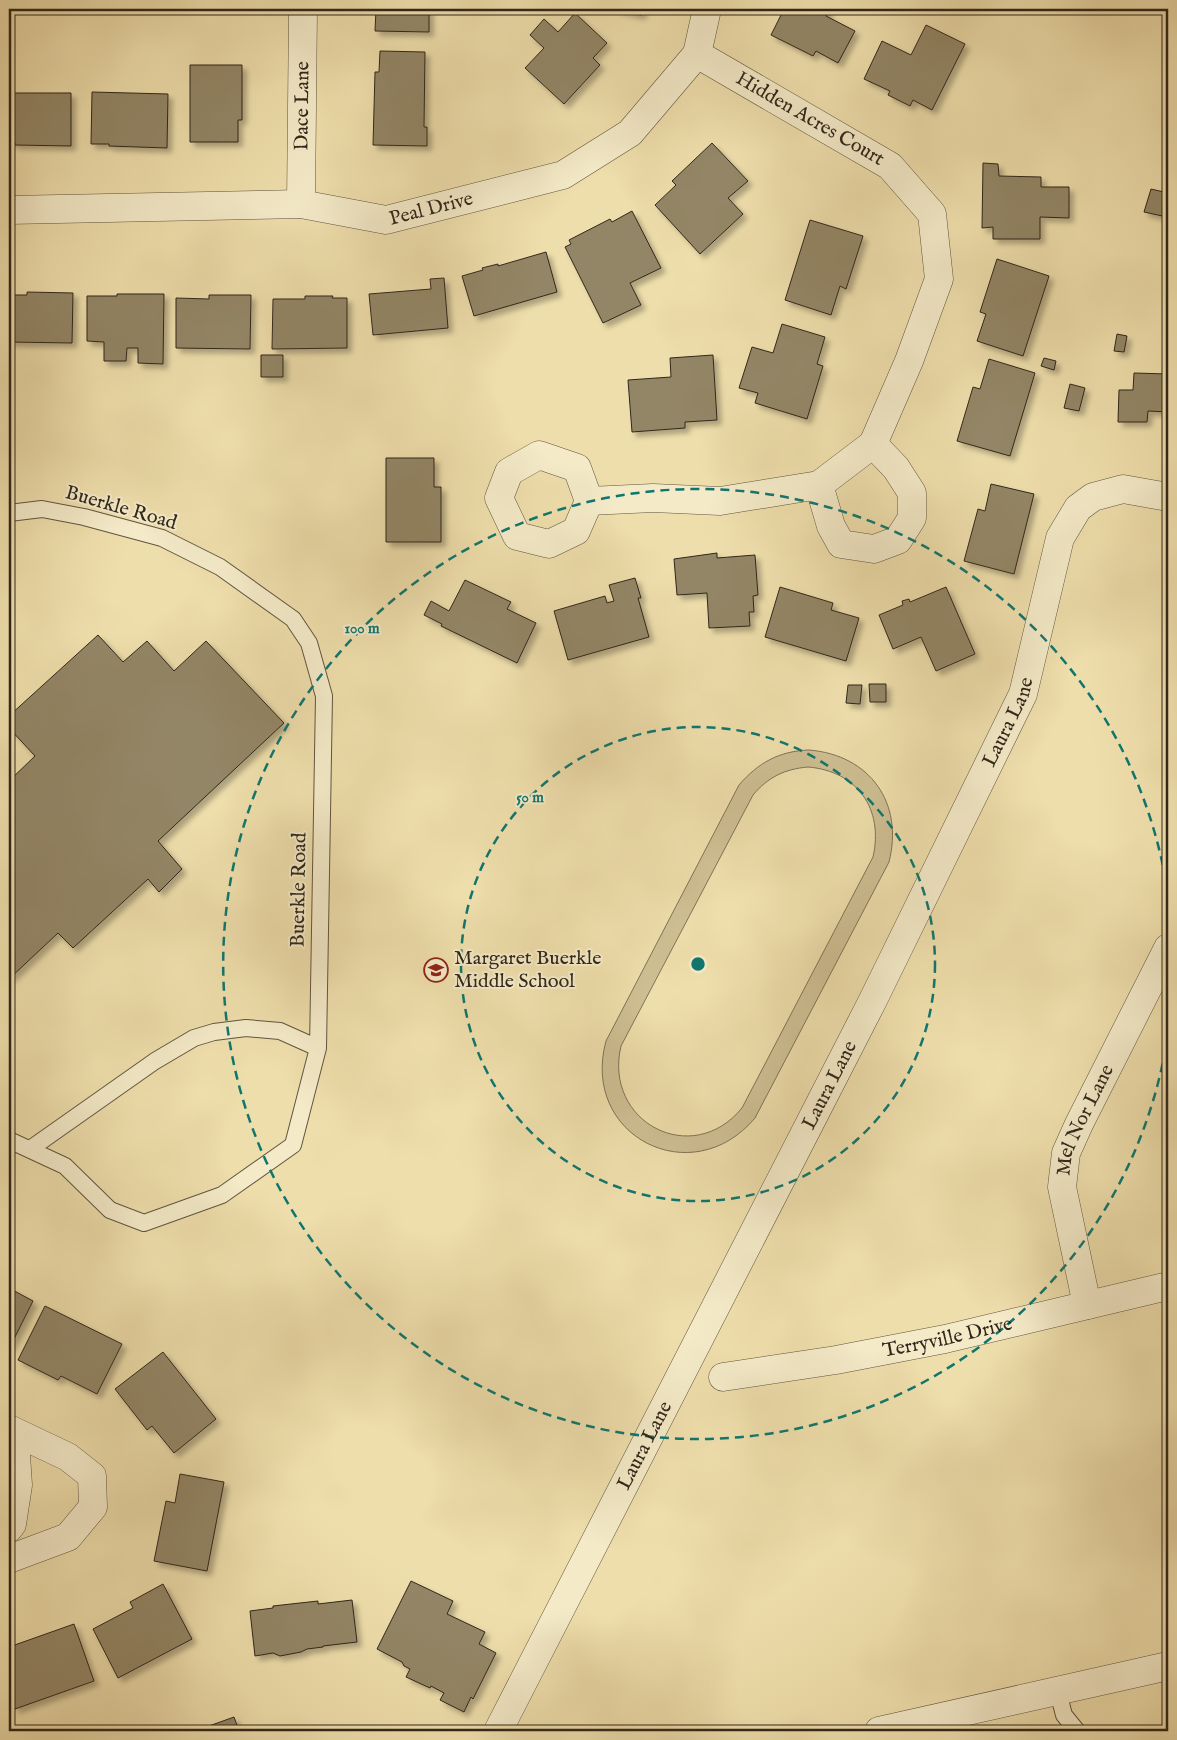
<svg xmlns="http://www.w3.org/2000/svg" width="1177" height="1740" viewBox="0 0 1177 1740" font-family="'IM FELL English',serif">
  <defs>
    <filter id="shadow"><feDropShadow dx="4.5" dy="4.5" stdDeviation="2.5" flood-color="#0004"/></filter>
  </defs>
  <rect width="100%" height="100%" fill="#eedeab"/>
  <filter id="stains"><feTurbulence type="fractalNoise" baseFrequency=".004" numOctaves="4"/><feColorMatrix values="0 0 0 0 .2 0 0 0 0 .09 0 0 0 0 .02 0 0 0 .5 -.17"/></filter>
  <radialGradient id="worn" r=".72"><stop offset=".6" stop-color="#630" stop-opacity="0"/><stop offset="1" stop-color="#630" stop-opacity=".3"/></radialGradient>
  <path fill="#cebf93" stroke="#7f7357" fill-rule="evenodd" d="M809 750C870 755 904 803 889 862L755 1118C692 1193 580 1136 606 1041L739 785C758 763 779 751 809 750ZM808 767C857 771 884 809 873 857L742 1108C692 1169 603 1122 621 1046L753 795C768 777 785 769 808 767Z"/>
  <path fill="#938666" stroke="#30271b" filter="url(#shadow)" d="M376 9H429V32L375 31Z
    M615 9H643L641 15Z
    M784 9H829L826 16 855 31 838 63 816 51 813 56 771 35Z
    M575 13 607 43 593 58 600 65 564 104 525 68 544 48 530 35 544 19 558 32Z
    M926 25 965 44 932 110 913 100 910 106 888 95 890 91 864 79 882 41 911 55Z
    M380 51 425 52 424 127H427V146L373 145 375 72H379Z
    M190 65H242V120H238V142H190Z
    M92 92 168 94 167 148 109 146V144H91Z
    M9 93H71V146L15 145V143H9Z
    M712 143 748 181 728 198 743 214 700 254 655 205 676 185 672 181Z
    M983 163 998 164 999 176 1041 177V187H1069V218L1040 217V239H993V227L982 228Z
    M1151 189 1168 193 1167 217 1144 212Z
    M632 211 661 268 630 283 641 305 603 323 565 247 571 244 569 240 610 219 612 222Z
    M810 220 863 236 846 289 840 286 831 315 785 300Z
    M546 252 557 292 474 316 462 276 483 270 482 268 498 264V266Z
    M997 259 1049 276 1023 356 977 341 986 314 980 312Z
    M444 278 448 328 373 335 369 294 431 289 430 279Z
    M27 292 73 293 72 343 9 342V295H27Z
    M117 294H164L163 364 138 363V348H127L126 361H104V342L87 341V296H117Z
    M209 295H251L250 349 176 348V298L209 299Z
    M305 296H333L332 298H347V348L272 349 273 299H305Z
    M782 324 825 337 817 364 823 366 807 419 755 403 758 393 739 388 752 347 773 353Z
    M1117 334 1127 336 1124 352 1114 351Z
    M261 355H283V377H261Z
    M713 355 717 420 685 422V428L632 432 628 380 671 377 670 358Z
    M1044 358 1056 361 1054 370 1041 366Z
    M989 359 1035 373 1010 456 957 441 973 387 980 389Z
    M1134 373 1168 374V412L1148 411 1147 422H1118L1119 390H1133Z
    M1070 384 1085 388 1079 411 1064 408Z
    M386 458H434V487H441V542H386Z
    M991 484 1034 494 1014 574 964 561 978 509 985 511Z
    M717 553V558L755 555 758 595 753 596 754 612H749L750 626 709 628 707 593 677 595 674 559Z
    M635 578 641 598H638L649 637 568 660 554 611 605 596 607 603 614 601 609 585Z
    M465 580 511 602 507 609 536 623 517 663 441 626 442 624 424 615 431 601 449 611Z
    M780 587 833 603 831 610 859 618 846 661 765 637Z
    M946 587 975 654 936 671 921 637 893 649 879 615 903 605 902 601 909 599 910 602Z
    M98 635 123 662 147 641 174 671 206 641 284 723 158 841 182 869 159 892 148 879 73 948 58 933 9 979V781L35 756 9 728V716Z
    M869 684H886V702H870Z
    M848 685H862L860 704 846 703Z
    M9 1288 33 1301 9 1349Z
    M45 1306 122 1344 97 1394 61 1376 58 1380 18 1360Z
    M163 1352 216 1419 174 1453 152 1426 147 1430 115 1389Z
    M180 1474 224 1482 207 1571 154 1561 166 1501 175 1503Z
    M411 1581 453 1601 447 1614 485 1632 479 1644 496 1653 473 1699 471 1697 464 1712 440 1700 444 1693 431 1686 430 1688 406 1677 410 1669 404 1666 402 1662 377 1649Z
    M163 1584 192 1639 118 1678 93 1629 133 1608 130 1602Z
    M352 1600 357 1642 323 1646V1647L307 1649 301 1652 280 1656 273 1653 255 1656 250 1611 273 1608V1606L318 1601V1604Z
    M74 1624 94 1681 15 1709 9 1693V1647Z
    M234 1717 239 1731H195Z"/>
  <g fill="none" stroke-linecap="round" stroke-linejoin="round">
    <g stroke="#60553f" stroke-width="18">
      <path id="service" d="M9 513 42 509 84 517 162 538 220 567 293 619 309 643 324 696 318 1048 293 1145 222 1195 144 1223 110 1210 65 1166 9 1140
        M30 1149 155 1061 194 1038 214 1032 246 1028 280 1031 318 1048
        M1058 1692 1064 1715 1077 1731"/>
    </g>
    <g stroke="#60553f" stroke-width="29">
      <g id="minor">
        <path id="s1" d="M301 204 303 9"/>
        <path id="s2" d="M9 210 301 204 386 220 563 175 630 133 697 54 707 9"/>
        <path d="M539 455 577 468 589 501 576 531 549 544 517 536 499 498 509 472Z"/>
        <path d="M819 485 831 526 841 544 874 549 898 540 912 518V493L896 468 873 444"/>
        <path d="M589 501 653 498 720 501 819 485 873 444 909 361 939 279 932 214 890 166 697 54"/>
        <path id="s3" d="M1087 1305 1062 1187 1066 1153 1079 1124 1168 948"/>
        <path id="s4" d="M723 1377 836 1360 945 1339 1168 1286"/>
        <path d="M9 1429 68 1457 92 1476 93 1507 68 1537 9 1559"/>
        <path d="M9 1444 16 1455 18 1485 12 1524 9 1528"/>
        <path id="s5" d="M498 1731 872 1002 1023 694 1060 538 1078 508 1093 497 1123 489 1168 497"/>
      </g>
    </g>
    <g stroke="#60553f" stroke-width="29">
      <path id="tertiary" d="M879 1731 1168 1666"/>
    </g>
    <use href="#service" stroke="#f4eac8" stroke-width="16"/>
    <use href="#minor" stroke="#f4eac8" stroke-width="28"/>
    <use href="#tertiary" stroke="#f4eac8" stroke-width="28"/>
  </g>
  <g fill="none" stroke="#0f766e" stroke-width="2.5" stroke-dasharray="9 6">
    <circle cx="698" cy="964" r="237"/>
    <path d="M1168 1034A475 475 0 1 1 1168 894"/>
  </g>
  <defs>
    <g id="school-ring" transform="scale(1.25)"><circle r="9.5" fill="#f4eac8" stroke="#8f2418" stroke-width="1.5"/><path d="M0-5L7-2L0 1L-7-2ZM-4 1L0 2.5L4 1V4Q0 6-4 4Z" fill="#8f2418"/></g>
  </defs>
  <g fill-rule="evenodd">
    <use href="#school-ring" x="436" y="970"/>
  </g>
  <g text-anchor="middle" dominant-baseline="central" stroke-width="4" stroke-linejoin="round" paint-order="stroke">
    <g font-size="20" fill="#30271b" stroke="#f4eac8">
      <text stroke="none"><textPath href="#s1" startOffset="98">Dace Lane</textPath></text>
      <text transform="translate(810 119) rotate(30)">Hidden Acres Court</text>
      <text stroke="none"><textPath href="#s2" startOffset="425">Peal Drive</textPath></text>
      <text transform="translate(121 508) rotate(16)">Buerkle Road</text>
      <text stroke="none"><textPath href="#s5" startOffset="1131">Laura Lane</textPath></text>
      <text transform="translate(299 890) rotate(-89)">Buerkle Road</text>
      <text stroke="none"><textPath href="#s5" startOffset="726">Laura Lane</textPath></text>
      <text stroke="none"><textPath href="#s3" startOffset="192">Mel Nor Lane</textPath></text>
      <text stroke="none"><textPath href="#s4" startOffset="228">Terryville Drive</textPath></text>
      <text stroke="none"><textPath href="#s5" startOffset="321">Laura Lane</textPath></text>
    </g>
    <g font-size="20" fill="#30271b" stroke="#f4eac8" text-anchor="start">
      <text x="454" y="958">Margaret Buerkle<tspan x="454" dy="23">Middle School</tspan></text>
    </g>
  </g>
  <circle cx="698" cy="964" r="8" fill="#0f766e" stroke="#f4eac8" stroke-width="2.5"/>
  <g font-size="15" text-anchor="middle" font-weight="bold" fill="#0f766e" stroke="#f4eac8" stroke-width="4" stroke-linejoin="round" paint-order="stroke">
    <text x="362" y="633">100 m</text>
    <text x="530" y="802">50 m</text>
  </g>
  <rect width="1177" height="1740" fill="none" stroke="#eedeab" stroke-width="30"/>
  <rect x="10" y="10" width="1157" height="1720" fill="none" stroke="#30271b" stroke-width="2.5"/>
  <rect x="15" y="15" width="1147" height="1710" fill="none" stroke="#30271b"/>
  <rect width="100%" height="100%" filter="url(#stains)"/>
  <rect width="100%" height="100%" fill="url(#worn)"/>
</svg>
